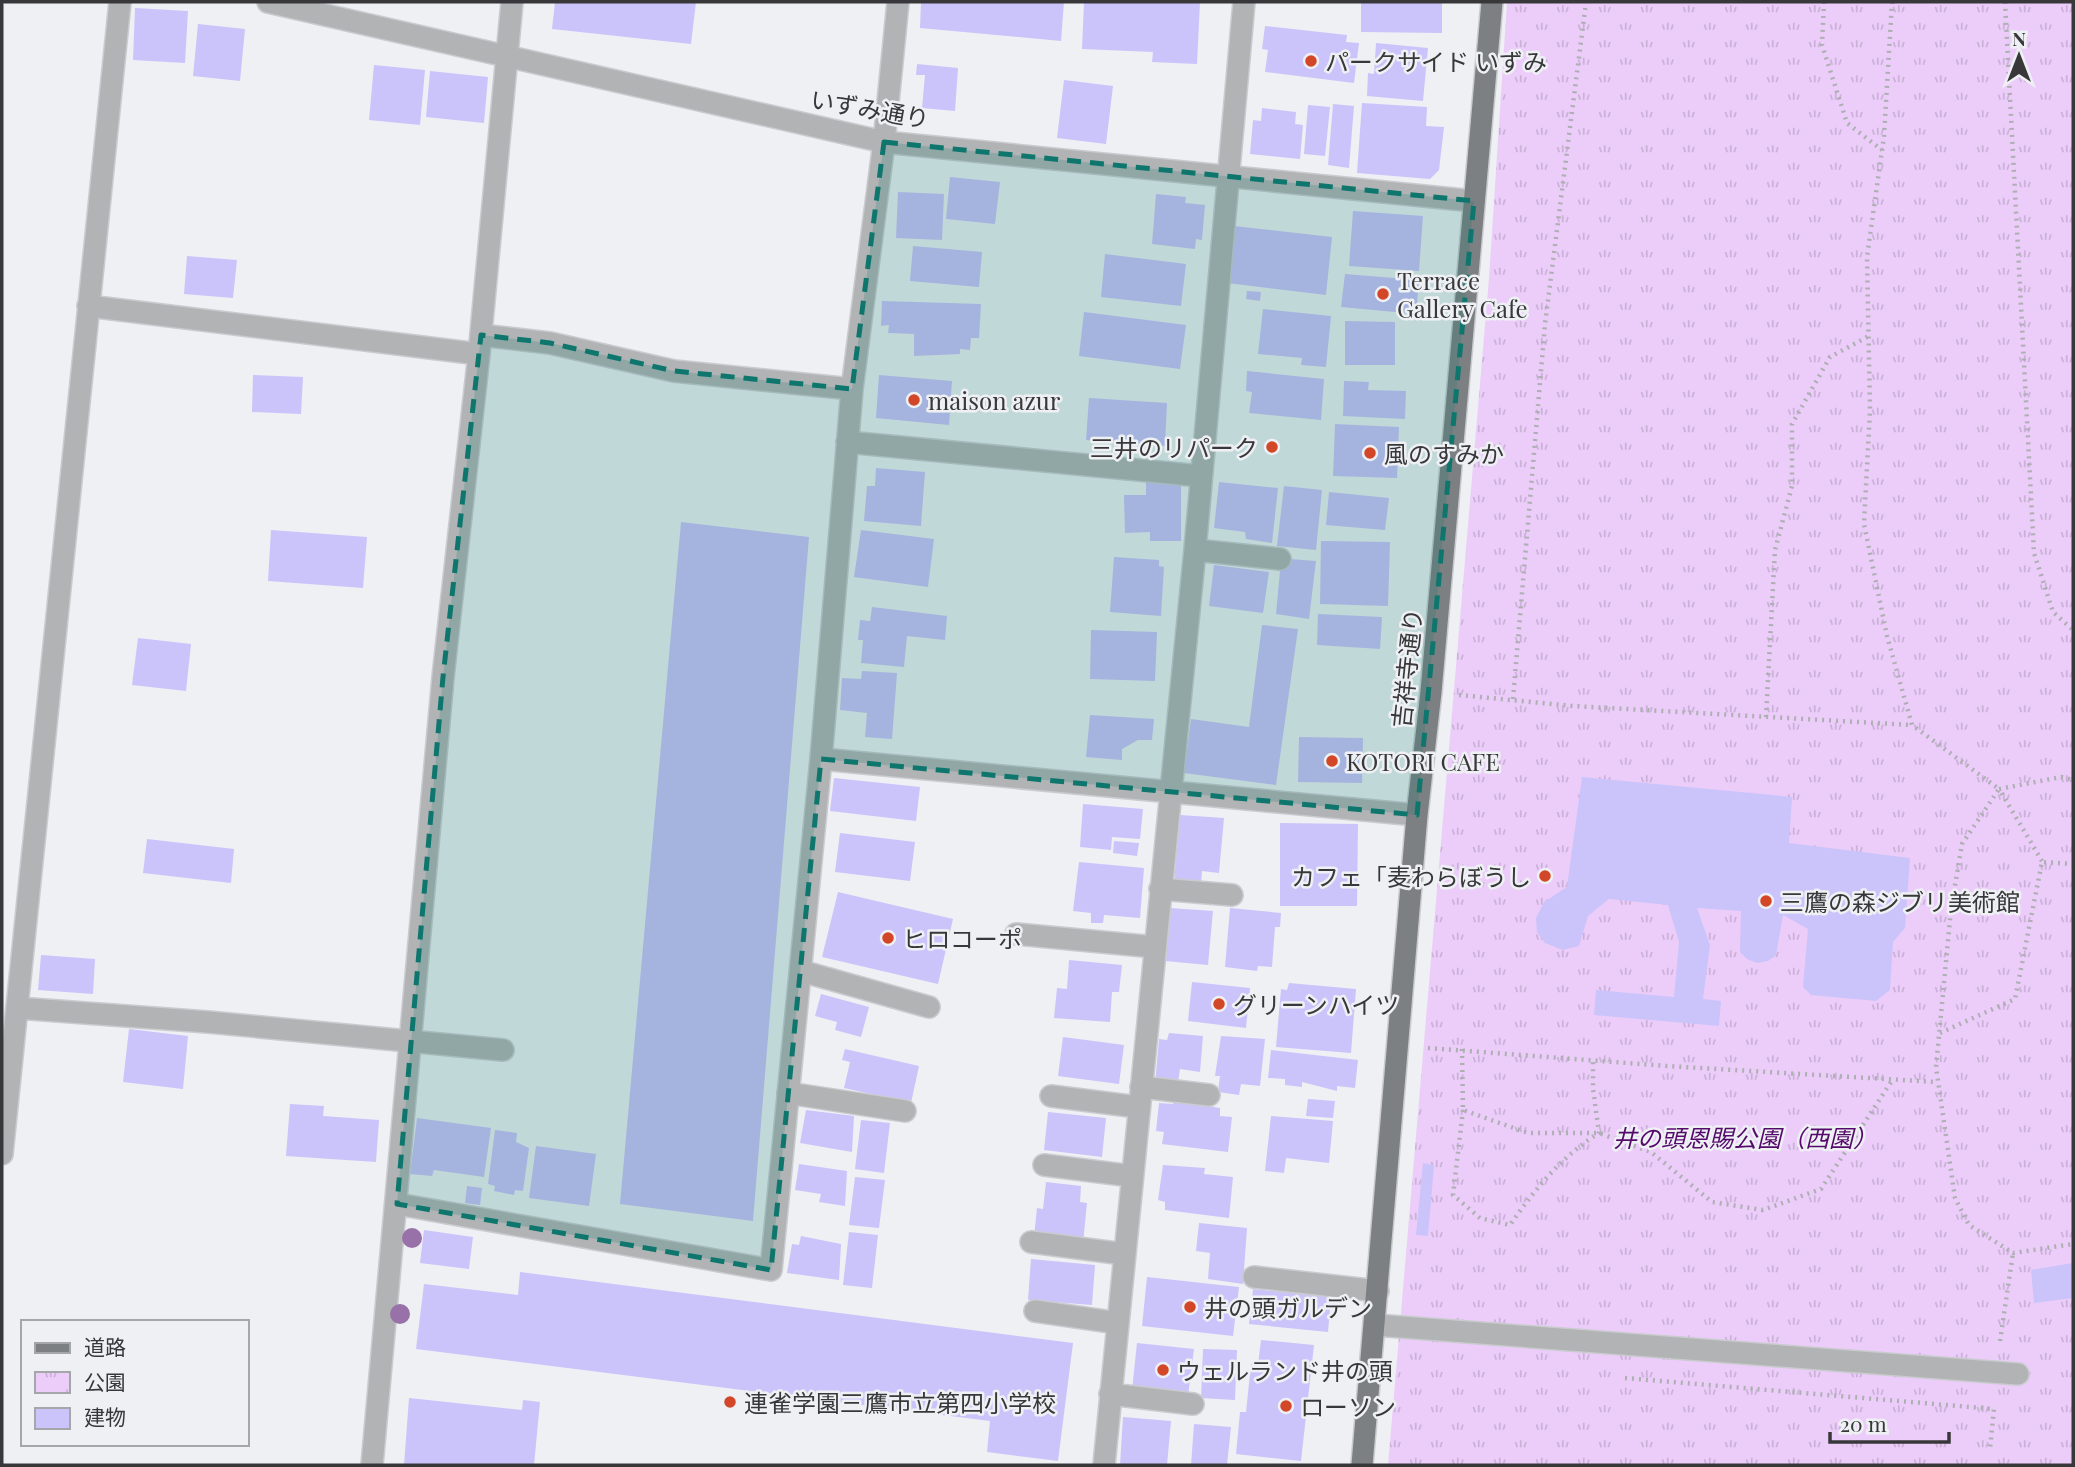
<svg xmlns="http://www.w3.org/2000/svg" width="2075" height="1467" viewBox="0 0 2075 1467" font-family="'Playfair Display','Noto Sans JP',serif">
  <defs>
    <pattern id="park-tufts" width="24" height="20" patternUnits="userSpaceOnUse" patternTransform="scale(1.75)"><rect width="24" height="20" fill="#eccdfa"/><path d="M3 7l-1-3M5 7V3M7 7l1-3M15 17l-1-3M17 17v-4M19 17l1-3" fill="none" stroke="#cbb1d7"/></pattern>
  </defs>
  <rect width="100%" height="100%" fill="#eef0f4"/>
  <path fill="url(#park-tufts)" d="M1507 2H2073V1465H1388L1489 278Z"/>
  <path fill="#cac4fa" d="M555 2H696L691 44 552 29Z
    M921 2H1064L1061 41 920 28Z
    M1084 2H1200L1197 64 1152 62 1153 52 1082 49Z
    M1361 2H1442V33L1361 32Z
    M135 8 188 11 185 63 133 60Z
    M198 24 245 29 240 81 193 76Z
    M1265 26 1347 35 1346 42 1359 43 1354 83 1265 72 1268 50 1262 49Z
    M1376 43 1428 48 1423 101 1367 96 1368 73 1374 74Z
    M917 64 958 68 955 111 922 108 925 75H916Z
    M374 65 425 70 420 125 369 120Z
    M430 71 488 77 484 123 426 117Z
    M1064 80 1113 86 1106 144 1057 138Z
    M1362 103 1427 107 1426 126 1444 127 1439 170 1430 179 1357 173Z
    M1333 104 1354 106 1349 168 1328 165Z
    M1308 105 1330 107 1325 156 1304 154Z
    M1262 108 1296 112 1295 124 1303 125 1300 159 1250 154 1253 120 1261 121Z
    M950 177 1000 182 995 224 946 219Z
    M898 192 944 194 942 240 896 238Z
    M1156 194 1186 197 1185 203 1205 205 1202 240 1196 239 1195 249 1152 244Z
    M1353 211 1423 216 1419 271 1349 266Z
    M1234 226 1332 237 1326 295 1227 283Z
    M913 246 982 252 979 287 910 281Z
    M1105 254 1186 264 1181 306 1101 297Z
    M187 256 237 260 233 298 184 294Z
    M1345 274 1419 280 1416 314 1341 307Z
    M1247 291 1261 292 1260 301 1246 299Z
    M882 301 981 304 979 338H971L970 350 960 349V354L914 356V334L888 333 889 325 881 326Z
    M1263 309 1331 316 1326 367 1301 365 1302 358 1258 354Z
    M1084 312 1186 325 1180 369 1079 356Z
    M1345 321 1395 322V365H1345Z
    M1247 371 1324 379 1321 420 1249 413 1252 392 1246 391Z
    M253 375 303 377 301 414 252 412Z
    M879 375 952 381 949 425 876 418Z
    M1344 381 1369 382 1368 390 1406 391 1405 419 1343 416Z
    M1089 398 1167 403 1165 446 1086 440Z
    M1335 424 1399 427 1397 478 1333 476Z
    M876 468 925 472 921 526 864 521 867 486H875Z
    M1146 482H1181V541H1150V532L1125 533 1124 495H1146Z
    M1219 482 1278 488 1272 543 1246 539 1245 532 1214 528Z
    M1284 486 1322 490 1316 550 1277 546Z
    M1329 492 1389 498 1385 530 1326 525Z
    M681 522 809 537 753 1221 620 1204Z
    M271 530 367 537 363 588 268 581Z
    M861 530 934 539 928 587 854 577Z
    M1321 541 1390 542 1388 606 1320 604Z
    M1114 557 1159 560V566L1164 567 1161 616 1110 612Z
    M1290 559 1316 561 1309 619 1276 614 1280 571Z
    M1214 565 1269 572 1263 613 1209 606Z
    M872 607 947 616 945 640 907 636 904 667 861 663 863 640H858L860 620 870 621Z
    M1318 614 1382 617 1380 649 1317 645Z
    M1262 625 1298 629 1276 785 1184 773 1191 719 1249 727Z
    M1091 630 1157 632 1155 681 1090 679Z
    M138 638 191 644 186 691 132 685Z
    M862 671 897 673 892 739 865 737 867 713 840 710 842 678 861 679Z
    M1090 715 1154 719 1152 740H1138L1122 749V760L1086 757Z
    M1299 737 1363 738 1362 783 1298 782Z
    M1582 777 1792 797 1789 843 1910 858 1905 928 1893 942 1890 990 1876 1001 1811 995 1803 987 1808 929 1783 915 1776 955 1768 961 1757 963 1747 959 1740 952 1741 911 1697 908 1710 945 1703 999 1721 1001 1719 1026 1594 1015 1596 990 1674 997 1679 942 1668 905 1609 899 1588 916 1579 946 1563 950 1545 943 1537 932 1536 918 1544 902 1567 887Z
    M834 778 920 787 916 821 830 811Z
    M1083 804 1143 809 1140 839 1112 837 1111 850 1080 847Z
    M1180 815 1224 818 1219 873 1202 871 1201 885 1174 882Z
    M1280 823 1358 824 1357 906H1280Z
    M840 833 915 842 910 881 835 872Z
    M147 839 234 849 231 883 143 873Z
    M1114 841 1139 843 1137 856 1113 853Z
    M1079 862 1144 868 1140 918 1104 915 1103 923H1091V913L1073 911Z
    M838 892 953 919 938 984 822 957Z
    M1170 908 1213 911 1208 965 1165 961Z
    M1230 908 1281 913 1280 927H1275L1272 967 1258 966 1257 971 1225 967Z
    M41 955 95 959 93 994 38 990Z
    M1069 960 1122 965 1119 992H1112L1110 1022 1054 1018 1057 988 1067 989Z
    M1192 982 1250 988 1246 1028 1188 1021Z
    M1289 983 1356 989 1351 1053 1276 1047 1281 989 1287 990Z
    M821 994 869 1007 861 1037 835 1030 837 1022 815 1016Z
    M129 1029 188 1036 183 1089 123 1082Z
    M1169 1033 1203 1036 1200 1072 1180 1069 1177 1089 1155 1085 1159 1039 1167 1040Z
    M1221 1036 1265 1039 1260 1086 1241 1084 1239 1095 1218 1092 1220 1076H1215Z
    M1063 1037 1124 1045 1119 1084 1058 1076Z
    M845 1049 919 1066 911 1103 844 1088 850 1062 842 1060Z
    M1271 1050 1358 1060 1355 1088 1337 1086V1091L1302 1082V1087L1285 1085V1079L1268 1078Z
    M1174 1095 1201 1098V1105L1220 1108V1116L1232 1117 1228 1152 1162 1144 1164 1132 1156 1131 1159 1103 1173 1104Z
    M1308 1099 1335 1101 1333 1118 1306 1116Z
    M290 1104 324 1106 323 1116 379 1120 376 1162 286 1156Z
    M806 1110 854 1116 852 1152 800 1143Z
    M1048 1112 1106 1118 1102 1157 1044 1150Z
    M1271 1116 1333 1121 1329 1163 1286 1158 1284 1173 1265 1171Z
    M417 1118 491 1128 484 1177 434 1170 432 1176 410 1174Z
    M861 1120 890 1123 884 1173 855 1169Z
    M495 1130 517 1133 516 1142 529 1148 523 1191 515 1190 514 1195 494 1191 495 1186 488 1184Z
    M536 1146 596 1154 589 1206 529 1198Z
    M1423 1163 1434 1165 1428 1236 1416 1235Z
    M799 1164 847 1171 845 1206 819 1202 821 1194 795 1190Z
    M1163 1165 1205 1168 1204 1174 1233 1177 1229 1218 1165 1210V1202L1158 1200Z
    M855 1177 885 1180 879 1228 849 1225Z
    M1046 1182 1081 1186 1080 1202 1087 1203 1083 1243 1034 1237 1037 1208 1043 1209Z
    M467 1186 482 1188 480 1205 465 1203Z
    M1199 1223 1247 1228 1243 1284 1208 1279 1210 1253 1196 1251Z
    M424 1230 473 1237 469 1269 420 1263Z
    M849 1232 878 1235 872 1288 843 1285Z
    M801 1236 841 1244 839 1280 787 1273 792 1244 799 1245Z
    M1031 1259 1095 1265 1092 1305 1028 1300Z
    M2073 1263V1298L2034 1303 2031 1270Z
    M520 1272 1073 1343 1058 1461 987 1452 990 1421 416 1349 424 1284 518 1295Z
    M1147 1277 1239 1287 1233 1336 1142 1326Z
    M1253 1289 1331 1297 1328 1332 1249 1324Z
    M1261 1340 1314 1345 1301 1461 1236 1454 1240 1412H1246L1251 1364H1258Z
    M1137 1343 1194 1349 1188 1396 1132 1390Z
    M1203 1349 1237 1350 1235 1400 1201 1398Z
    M409 1398 522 1410 523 1400 540 1402 534 1465H404Z
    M1123 1417 1171 1421 1167 1465H1120Z
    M1194 1424 1231 1427 1227 1465H1191Z"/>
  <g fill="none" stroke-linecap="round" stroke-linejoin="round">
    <g stroke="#cacbcf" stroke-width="24">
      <path id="minor" d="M268 2 884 142 1474 201
        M88 306 479 354
        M481 335 550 343 674 371 852 389
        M847 442 1201 476
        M1195 550 1280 559
        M821 759 1417 815
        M1160 889 1232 895
        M1016 934 1155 947
        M801 971 929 1007
        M17 1008 208 1022 503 1050
        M1141 1087 1209 1095
        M788 1093 905 1111
        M1051 1096 1138 1107
        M2 1154 120 2
        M1044 1165 1132 1176
        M397 1204 771 1270 821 759 852 389 884 142 898 2
        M1031 1242 1124 1254
        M1254 1277 1378 1291
        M1035 1311 1118 1323
        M1375 1325 2018 1374
        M1110 1394 1193 1404
        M372 1465 443 677 479 354 512 2
        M1104 1465 1195 550 1244 2"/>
    </g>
    <g stroke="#cacbcf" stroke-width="24">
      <path id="major" d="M1362 1465 1417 815 1431 692 1492 2"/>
    </g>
    <path stroke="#adafb2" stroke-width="4.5" stroke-dasharray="2 5" stroke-linecap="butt" d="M1824 2 1822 45 1847 123 1882 150
      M1892 2 1884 136 1867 257 1870 410 1864 524 1887 636 1912 725 1999 789 1962 844 1951 909 1936 1067 1955 1198 1969 1225 2013 1253 2073 1244
      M2005 2 2034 553 2053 612 2073 630
      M1459 695 1573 706 1912 725
      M1513 699 1545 324 1586 2
      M1766 717 1775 550 1792 486V424L1830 357 1869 336
      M2042 861 1999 789 2061 777 2073 780
      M1940 1033 2015 999 2042 862 2073 864
      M1428 1048 1667 1066 1936 1082
      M1462 1049 1463 1110 1528 1133H1599L1651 1152 1712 1202 1763 1210 1821 1189 1893 1079
      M1463 1110 1453 1195 1480 1218 1510 1225C1535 1189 1562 1156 1599 1133L1593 1089V1061
      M2000 1341 2013 1253
      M1625 1378 1994 1409 1990 1448"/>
    <use href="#minor" stroke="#b1b3b4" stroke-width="21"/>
    <use href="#major" stroke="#7d8082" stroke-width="21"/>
  </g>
  <g fill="#9971a9">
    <circle cx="412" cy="1238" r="10"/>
    <circle cx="400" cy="1314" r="10"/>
  </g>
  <path fill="#0f766e" fill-opacity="0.2" stroke="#0f766e" stroke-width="5" stroke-dasharray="14 9" stroke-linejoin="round" d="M884 142 1474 201 1417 815 821 759 771 1270 397 1204 443 677 481 335 550 343 674 371 852 389Z"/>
  <g fill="#d14727" stroke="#eef0f4" stroke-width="2.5">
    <circle cx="1311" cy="61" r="7"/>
    <circle cx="1383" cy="294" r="7"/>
    <circle cx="914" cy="400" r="7"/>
    <circle cx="1272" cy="447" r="7"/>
    <circle cx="1370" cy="453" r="7"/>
    <circle cx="1332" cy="761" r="7"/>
    <circle cx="1545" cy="876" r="7"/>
    <circle cx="1766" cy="901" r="7"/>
    <circle cx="888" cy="938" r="7"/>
    <circle cx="1219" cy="1004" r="7"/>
    <circle cx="1190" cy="1307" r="7"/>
    <circle cx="1163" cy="1370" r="7"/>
    <circle cx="730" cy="1402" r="7"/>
    <circle cx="1286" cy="1406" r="7"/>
  </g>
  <g text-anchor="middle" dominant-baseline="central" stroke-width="5" stroke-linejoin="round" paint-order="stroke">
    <g font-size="24" fill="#38383a" stroke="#eef0f4" text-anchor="start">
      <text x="1325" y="61">パークサイド いずみ</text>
      <text x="1397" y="280">Terrace<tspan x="1397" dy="28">Gallery Cafe</tspan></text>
      <text x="928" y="400">maison azur</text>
      <text x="1258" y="447" text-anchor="end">三井のリパーク</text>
      <text x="1384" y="453">風のすみか</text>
      <text x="1346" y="761">KOTORI CAFE</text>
      <text x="1531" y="876" text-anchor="end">カフェ「麦わらぼうし</text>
      <text x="1780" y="901">三鷹の森ジブリ美術館</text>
      <text x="902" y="938">ヒロコーポ</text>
      <text x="1233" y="1004">グリーンハイツ</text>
      <text x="1204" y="1307">井の頭ガルデン</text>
      <text x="1177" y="1370">ウェルランド井の頭</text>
      <text x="744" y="1402">連雀学園三鷹市立第四小学校</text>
      <text x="1300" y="1406">ローソン</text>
    </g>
    <g font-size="24" fill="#38383a" stroke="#eef0f4">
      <text transform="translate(870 108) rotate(10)">いずみ通り</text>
      <text transform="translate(1406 668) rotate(-84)">吉祥寺通り</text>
    </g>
    <g font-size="24" font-style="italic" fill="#54096b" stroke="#eef0f4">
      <text x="1745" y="1137">井の頭恩賜公園（西園）</text>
    </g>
  </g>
  <rect width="2075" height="1467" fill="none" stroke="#38383a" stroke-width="7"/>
  <rect x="21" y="1320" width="228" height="126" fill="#eef0f4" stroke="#a5a6aa" stroke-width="2"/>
  <rect x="35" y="1343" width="35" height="10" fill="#7d8082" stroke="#a5a6aa" stroke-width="2"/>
  <text x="84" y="1355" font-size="21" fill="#38383a">道路</text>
  <rect x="35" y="1372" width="35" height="21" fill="url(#park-tufts)" stroke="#a5a6aa" stroke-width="2"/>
  <text x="84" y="1390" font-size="21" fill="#38383a">公園</text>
  <rect x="35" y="1408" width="35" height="21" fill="#cac4fa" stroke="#a5a6aa" stroke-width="2"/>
  <text x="84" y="1425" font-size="21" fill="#38383a">建物</text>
  <g transform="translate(2019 56)" stroke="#eef0f4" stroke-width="5" paint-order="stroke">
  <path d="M0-5L12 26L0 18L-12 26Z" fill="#38383a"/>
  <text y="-10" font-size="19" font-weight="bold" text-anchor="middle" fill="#38383a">N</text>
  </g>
  <path d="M1830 1432v10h119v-10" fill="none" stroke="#38383a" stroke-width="3.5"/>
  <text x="1840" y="1432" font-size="21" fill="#38383a" stroke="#eef0f4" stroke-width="5" paint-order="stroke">20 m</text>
</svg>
